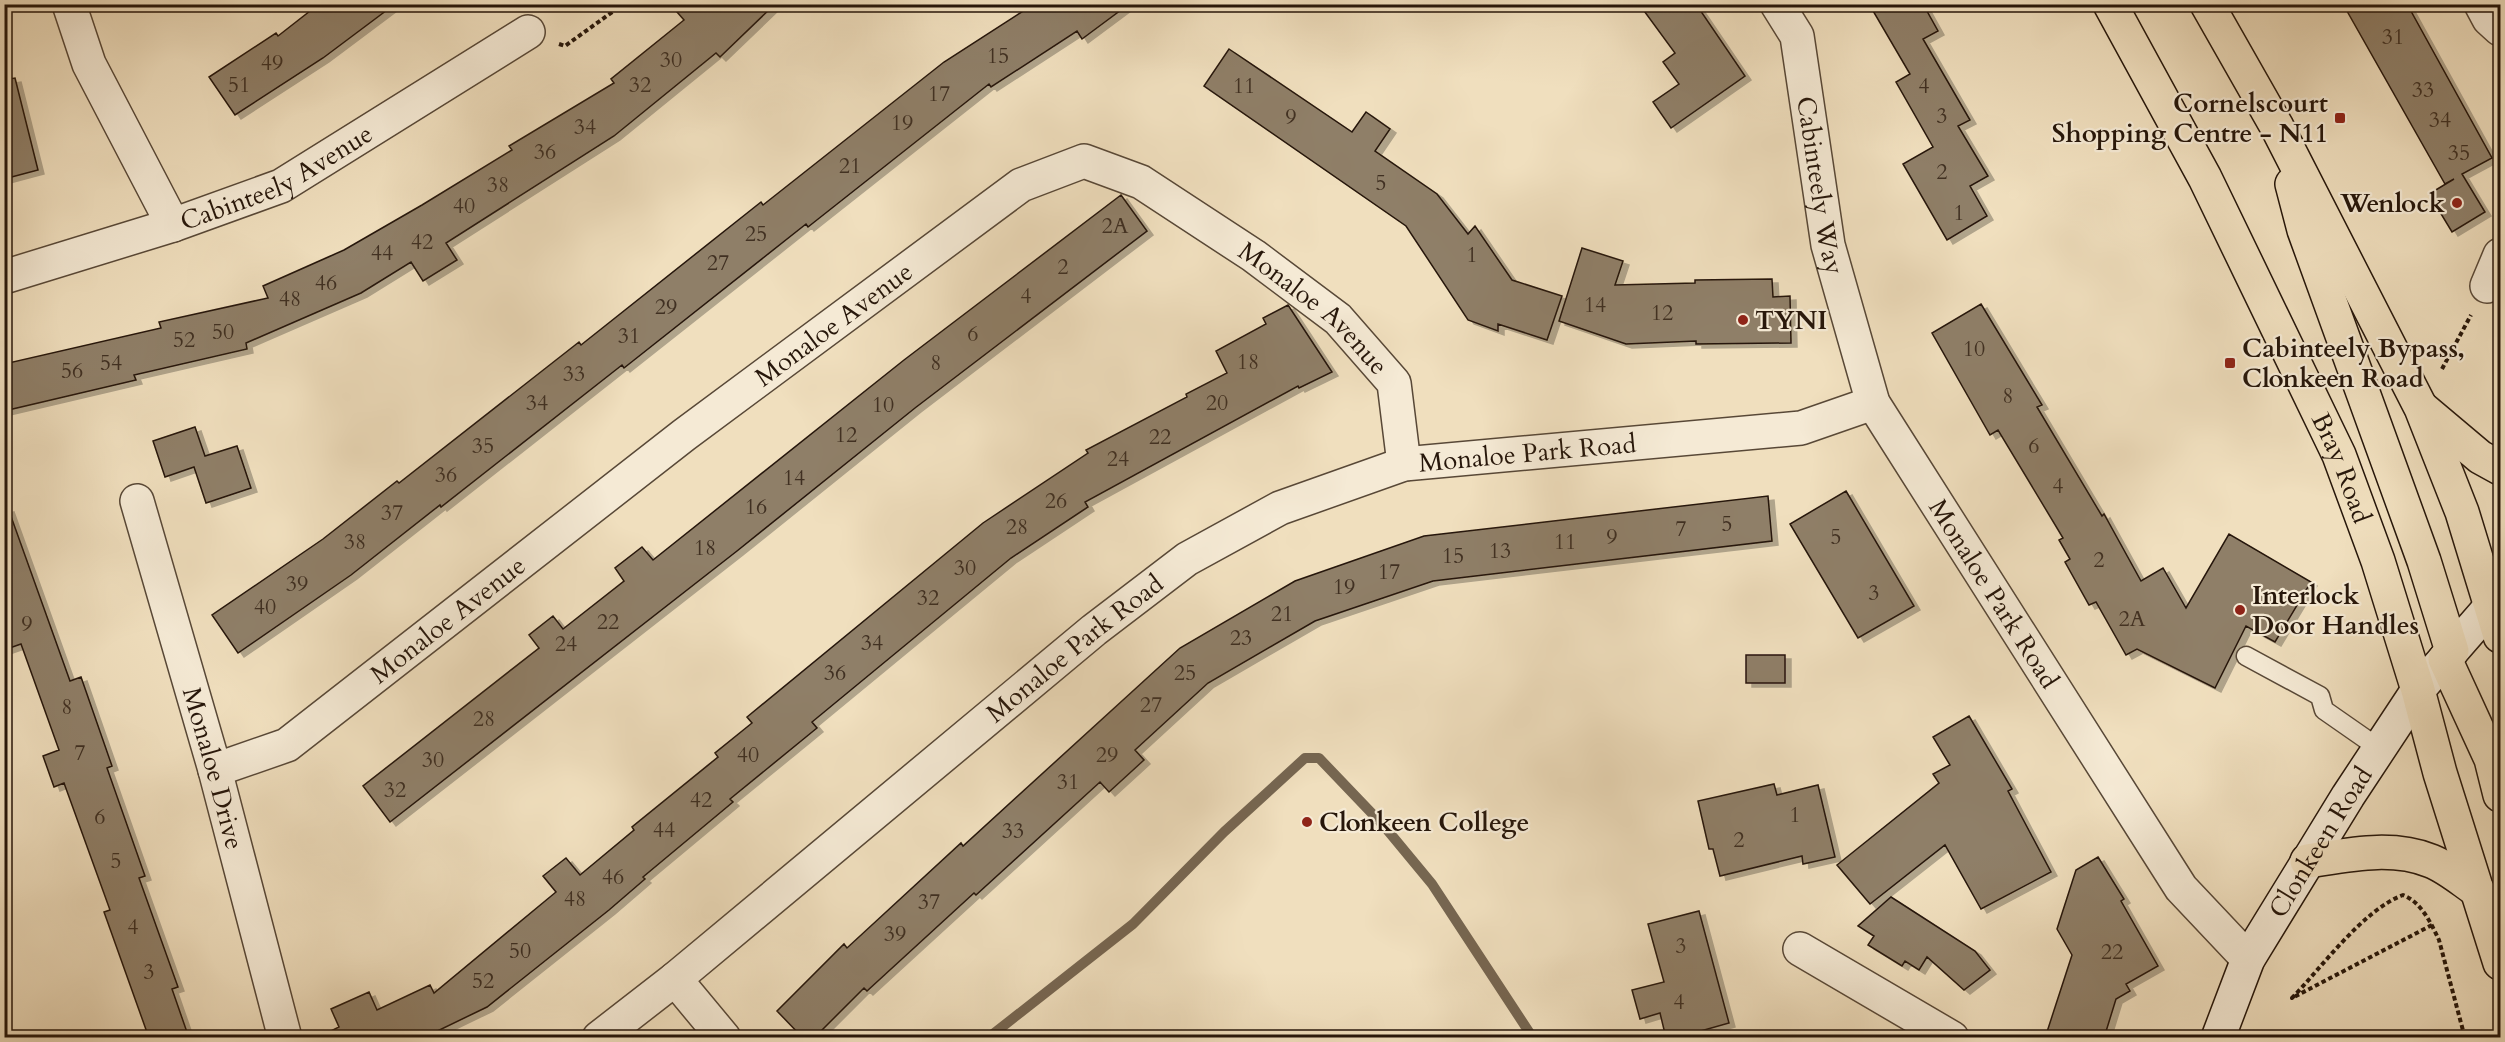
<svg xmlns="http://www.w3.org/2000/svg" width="2505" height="1042" viewBox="0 0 2505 1042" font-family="Cardo,serif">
  <defs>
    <filter id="shadow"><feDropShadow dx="6" dy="4" stdDeviation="0" flood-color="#0004"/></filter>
  </defs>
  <rect width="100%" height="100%" fill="#f0dfbe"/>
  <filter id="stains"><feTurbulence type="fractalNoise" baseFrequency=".00333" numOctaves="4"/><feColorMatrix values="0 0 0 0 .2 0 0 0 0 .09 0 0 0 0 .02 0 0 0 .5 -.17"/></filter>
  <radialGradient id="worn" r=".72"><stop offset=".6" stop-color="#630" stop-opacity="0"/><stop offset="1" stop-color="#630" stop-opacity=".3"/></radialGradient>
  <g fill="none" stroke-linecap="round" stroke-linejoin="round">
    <path stroke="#766651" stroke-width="10" d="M988 1038 1133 924 1224 832 1305 758H1319L1384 826 1432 884 1533 1038"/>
  </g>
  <path fill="#8f7f68" stroke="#26160a" stroke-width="1.5" filter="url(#shadow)" d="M319 4H395L323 58 235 115 209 77 276 33 278 36Z
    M670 4H775L720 57 716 53 614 136 446 243 457 260 423 281 411 262 361 293 246 343 247 349 134 375 136 380 4 411V364L161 328 159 322 268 298 263 286 344 250 422 205 512 150 509 146 614 83 611 79 684 20Z
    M1034 4H1129L1082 39 1077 31 991 87 989 84 808 227 806 224 624 368 622 365 441 507 440 505 351 575 238 653 212 615 323 539 397 481 399 483 579 342 581 345 761 202 763 205 944 62Z
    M1639 4H1696L1745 76 1671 128 1653 102 1679 84 1663 62 1675 53Z
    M1869 4H1923L1938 31 1923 39 1970 120 1958 126 1988 176 1970 186 1987 216 1947 240 1903 164 1933 147 1896 82 1910 74Z
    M2343 4H2407L2492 158 2462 174 2485 212 2452 232 2429 194 2454 179 2445 184Z
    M1229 49 1352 132 1366 112 1390 129 1375 151 1437 194 1468 234 1475 226 1512 280 1562 296 1547 340 1498 324V331L1468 320 1406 226 1204 86Z
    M15 78 38 170 4 179V80Z
    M1121 195 1147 231 915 408 737 551 390 822 363 786 539 648 529 635 553 616 563 629 624 581 615 568 642 547 653 560 904 360Z
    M1582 248 1623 261 1615 285 1695 283V280L1772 279 1773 297 1790 296 1791 343 1696 344V341L1626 344 1559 321Z
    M1981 304 2042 405 2037 407 2102 516 2104 514 2141 581 2163 568 2186 608 2229 534 2311 582 2275 642 2246 626 2215 688 2137 649 2126 655 2096 602 2089 605 2065 562 2070 559 2059 540 2063 538 1998 430 1990 435 1932 333Z
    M1288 305 1332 372 1299 388 1298 386 1085 502 1088 507 1011 558 812 722 817 728 730 799 733 802 643 877 645 879 609 910 487 1007 423 1038H317L339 1027 331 1009 369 992 377 1010 430 985 434 993 556 892 543 876 566 858 580 875 634 830 632 827 718 757 715 753 752 723 747 717 983 523 1088 453 1086 450 1187 397 1186 394 1227 373 1216 351 1266 324 1263 318Z
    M195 427 205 456 237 446 251 488 206 503 194 467 165 477 153 441Z
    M1846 491 1914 606 1858 638 1790 524Z
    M1768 496 1772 541 1433 581 1315 621 1208 683 1135 750 1144 760 1109 792 1100 782 976 895 974 893 867 991 864 988 814 1038H803L777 1011 844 944 847 948 961 843 963 846 1180 648 1295 581 1424 536Z
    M8 508 70 681 81 677 112 766 107 768 145 876 139 878 178 987 172 989 189 1038H149L104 912 110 910 64 783 54 787 43 756 59 750 21 644 4 650V509Z
    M1746 655H1785V683H1746Z
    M1969 716 2012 789 2008 791 2051 872 1981 909 1945 845 1870 904 1837 865 1939 783 1933 774 1950 765 1933 737Z
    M1774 784 1777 795 1818 785 1835 857 1803 864 1802 856 1720 876 1713 849H1709L1698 801Z
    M2098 857 2124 899 2121 901 2158 966 2126 984 2130 991 2116 999 2104 1038H2045L2072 955 2057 929 2076 870Z
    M1891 897 1975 951 1990 970 1964 990 1927 957 1919 970 1905 961 1902 966 1868 945 1874 936 1858 926Z
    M1699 911 1729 1023 1676 1038H1666L1660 1013 1640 1019 1632 990 1664 982 1648 924Z"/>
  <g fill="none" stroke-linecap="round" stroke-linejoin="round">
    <g stroke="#584837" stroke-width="21">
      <path id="service" d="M2246 656 2320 696 2324 710 2380 749"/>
    </g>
    <g stroke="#584837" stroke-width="36">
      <g id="minor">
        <path d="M69 4 89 64 173 225"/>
        <path id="s1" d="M1777 4 1797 36 1828 245 1873 403 2181 888 2248 959"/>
        <path d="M2481 4 2489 19 2500 29"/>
        <path id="s2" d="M4 277 173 225 281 186 528 32"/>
        <path d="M2487 286 2500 255"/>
        <path id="s3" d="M137 501 215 770 285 1038"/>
        <path id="s4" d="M215 770 287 745 684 435 1021 185 1084 161 1141 182 1254 256 1338 319 1394 383 1404 464"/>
        <path d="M1800 949 1952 1038"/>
        <path d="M675 979 724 1038"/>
        <path id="s5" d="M599 1038 675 979 1094 630 1187 559 1280 508 1404 464 1801 428 1873 403"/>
      </g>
    </g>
    <g stroke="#26160a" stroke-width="36">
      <g id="secondary">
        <path id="s6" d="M2218 1038 2248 959 2348 796 2418 690 2492 605"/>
      </g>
    </g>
    <g stroke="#26160a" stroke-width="36">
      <g id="trunk">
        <path id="s7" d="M2110 4 2205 178 2339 455 2378 561 2418 690 2440 773 2500 963"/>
        <path d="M2207 4 2277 127 2421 408 2462 512 2500 636"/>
        <path d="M2292 184 2304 230 2424 561 2452 651"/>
        <path d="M2423 409 2480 457 2500 468"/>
        <path d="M2445 659 2491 759 2500 795"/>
        <path d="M2307 861C2348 855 2391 845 2431 861 2447 867 2463 881 2478 891"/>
      </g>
    </g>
    <path stroke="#26160a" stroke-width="4" stroke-dasharray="4.5 3" stroke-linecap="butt" d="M559 44 565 46 615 10V4
      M2442 369 2471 315
      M2432 925 2292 998C2322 967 2363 910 2403 895 2421 902 2431 923 2439 940L2465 1038"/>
    <use href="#service" stroke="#f5ead5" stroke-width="18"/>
    <use href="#minor" stroke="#f5ead5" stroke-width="33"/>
    <use href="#secondary" stroke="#f5ead5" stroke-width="33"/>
    <use href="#trunk" stroke="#f0dfbe" stroke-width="33"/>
  </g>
  <g fill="#8f2418" stroke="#f5ead5" stroke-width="2">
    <rect x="2334" y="112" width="12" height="12" rx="3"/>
    <circle cx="2457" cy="203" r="6"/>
    <circle cx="1743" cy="320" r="6"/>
    <rect x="2224" y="357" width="12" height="12" rx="3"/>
    <circle cx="2240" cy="610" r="6"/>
    <circle cx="1307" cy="822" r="6"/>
  </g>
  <g text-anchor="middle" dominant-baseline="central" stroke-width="4.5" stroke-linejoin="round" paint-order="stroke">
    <g font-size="22" fill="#403022">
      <text x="2393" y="37">31</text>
      <text x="998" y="56">15</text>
      <text x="671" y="60">30</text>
      <text x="272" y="63">49</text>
      <text x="239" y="85">51</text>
      <text x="640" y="85">32</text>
      <text x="1244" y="86">11</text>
      <text x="1924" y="86">4</text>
      <text x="2423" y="90">33</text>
      <text x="939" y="94">17</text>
      <text x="1942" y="116">3</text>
      <text x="1291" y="117">9</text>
      <text x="2440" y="120">34</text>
      <text x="902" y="123">19</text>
      <text x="585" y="127">34</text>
      <text x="545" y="152">36</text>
      <text x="2459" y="153">35</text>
      <text x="850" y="166">21</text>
      <text x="1942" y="172">2</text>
      <text x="1381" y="183">5</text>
      <text x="498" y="185">38</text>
      <text x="464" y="206">40</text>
      <text x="1959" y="213">1</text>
      <text x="1115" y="226">2A</text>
      <text x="756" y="234">25</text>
      <text x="422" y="242">42</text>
      <text x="382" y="253">44</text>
      <text x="1472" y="255">1</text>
      <text x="718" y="263">27</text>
      <text x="1063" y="267">2</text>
      <text x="326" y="283">46</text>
      <text x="1026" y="296">4</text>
      <text x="290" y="299">48</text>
      <text x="1595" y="305">14</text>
      <text x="666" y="307">29</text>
      <text x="1662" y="313">12</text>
      <text x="223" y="332">50</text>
      <text x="973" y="334">6</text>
      <text x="629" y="336">31</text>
      <text x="184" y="340">52</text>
      <text x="1974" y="349">10</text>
      <text x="1248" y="362">18</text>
      <text x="111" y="363">54</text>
      <text x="936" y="363">8</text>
      <text x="72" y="371">56</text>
      <text x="574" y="374">33</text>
      <text x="2008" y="396">8</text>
      <text x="537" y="403">34</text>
      <text x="1217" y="403">20</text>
      <text x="883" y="405">10</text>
      <text x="846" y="435">12</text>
      <text x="1160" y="437">22</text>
      <text x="483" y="446">35</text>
      <text x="2034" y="446">6</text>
      <text x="1118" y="459">24</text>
      <text x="446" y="475">36</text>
      <text x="794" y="478">14</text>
      <text x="2058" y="486">4</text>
      <text x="1056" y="501">26</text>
      <text x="756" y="507">16</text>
      <text x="392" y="513">37</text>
      <text x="1727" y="524">5</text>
      <text x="1017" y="527">28</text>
      <text x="1681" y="529">7</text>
      <text x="1612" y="537">9</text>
      <text x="1836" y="537">5</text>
      <text x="355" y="542">38</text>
      <text x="1565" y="542">11</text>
      <text x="705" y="548">18</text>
      <text x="1500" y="551">13</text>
      <text x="1453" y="556">15</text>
      <text x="2099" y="560">2</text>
      <text x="965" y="568">30</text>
      <text x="1389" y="572">17</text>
      <text x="297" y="584">39</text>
      <text x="1344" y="587">19</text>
      <text x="1874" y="593">3</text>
      <text x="928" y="598">32</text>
      <text x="265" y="607">40</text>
      <text x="1282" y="614">21</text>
      <text x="2132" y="619">2A</text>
      <text x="608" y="622">22</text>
      <text x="27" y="624">9</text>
      <text x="1241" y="638">23</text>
      <text x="872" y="643">34</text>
      <text x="566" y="644">24</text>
      <text x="835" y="673">36</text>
      <text x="1185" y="673">25</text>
      <text x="1151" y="705">27</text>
      <text x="67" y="707">8</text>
      <text x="484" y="719">28</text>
      <text x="80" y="753">7</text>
      <text x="748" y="755">40</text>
      <text x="1107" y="755">29</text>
      <text x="433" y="760">30</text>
      <text x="1068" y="782">31</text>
      <text x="395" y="790">32</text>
      <text x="701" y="800">42</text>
      <text x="1795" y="815">1</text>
      <text x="100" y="817">6</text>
      <text x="664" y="830">44</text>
      <text x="1013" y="831">33</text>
      <text x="1739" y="840">2</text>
      <text x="116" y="861">5</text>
      <text x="613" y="877">46</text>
      <text x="575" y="899">48</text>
      <text x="929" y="902">37</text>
      <text x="133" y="927">4</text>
      <text x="895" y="934">39</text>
      <text x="1681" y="946">3</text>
      <text x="520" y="951">50</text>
      <text x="2112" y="952">22</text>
      <text x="149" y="972">3</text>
      <text x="483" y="981">52</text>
      <text x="1679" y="1002">4</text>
    </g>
    <g font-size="26" font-weight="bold" fill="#26160a" stroke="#f5ead5" text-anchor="start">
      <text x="2328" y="103" text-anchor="end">Cornelscourt<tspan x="2328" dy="30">Shopping Centre - N11</tspan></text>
      <text x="2445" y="203" text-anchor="end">Wenlock</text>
      <text x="1755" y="320">TYNI</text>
      <text x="2242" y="348">Cabinteely Bypass,<tspan x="2242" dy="30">Clonkeen Road</tspan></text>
      <text x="2252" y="595">Interlock<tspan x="2252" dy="30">Door Handles</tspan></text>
      <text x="1319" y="822">Clonkeen College</text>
    </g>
    <g font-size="26" fill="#26160a" stroke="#f5ead5">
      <text stroke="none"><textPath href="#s2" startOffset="291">Cabinteely Avenue</textPath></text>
      <text stroke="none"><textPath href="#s1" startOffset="189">Cabinteely Way</textPath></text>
      <text stroke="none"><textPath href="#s4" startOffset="1342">Monaloe Avenue</textPath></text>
      <text stroke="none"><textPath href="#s4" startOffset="766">Monaloe Avenue</textPath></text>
      <text stroke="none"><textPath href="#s5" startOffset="1120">Monaloe Park Road</textPath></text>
      <text stroke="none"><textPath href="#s7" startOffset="519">Bray Road</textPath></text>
      <text stroke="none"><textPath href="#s1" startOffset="639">Monaloe Park Road</textPath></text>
      <text stroke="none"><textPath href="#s4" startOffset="280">Monaloe Avenue</textPath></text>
      <text stroke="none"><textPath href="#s5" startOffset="615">Monaloe Park Road</textPath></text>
      <text stroke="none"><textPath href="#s3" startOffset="278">Monaloe Drive</textPath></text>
      <text stroke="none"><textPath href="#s6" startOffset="222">Clonkeen Road</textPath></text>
    </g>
  </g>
  <rect width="2505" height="1042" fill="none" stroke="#f0dfbe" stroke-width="24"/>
  <rect x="6" y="6" width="2493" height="1030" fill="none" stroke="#26160a" stroke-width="3"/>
  <rect x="12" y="12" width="2481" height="1018" fill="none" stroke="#26160a" stroke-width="1.5"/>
  <rect width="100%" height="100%" filter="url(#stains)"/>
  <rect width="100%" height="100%" fill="url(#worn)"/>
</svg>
